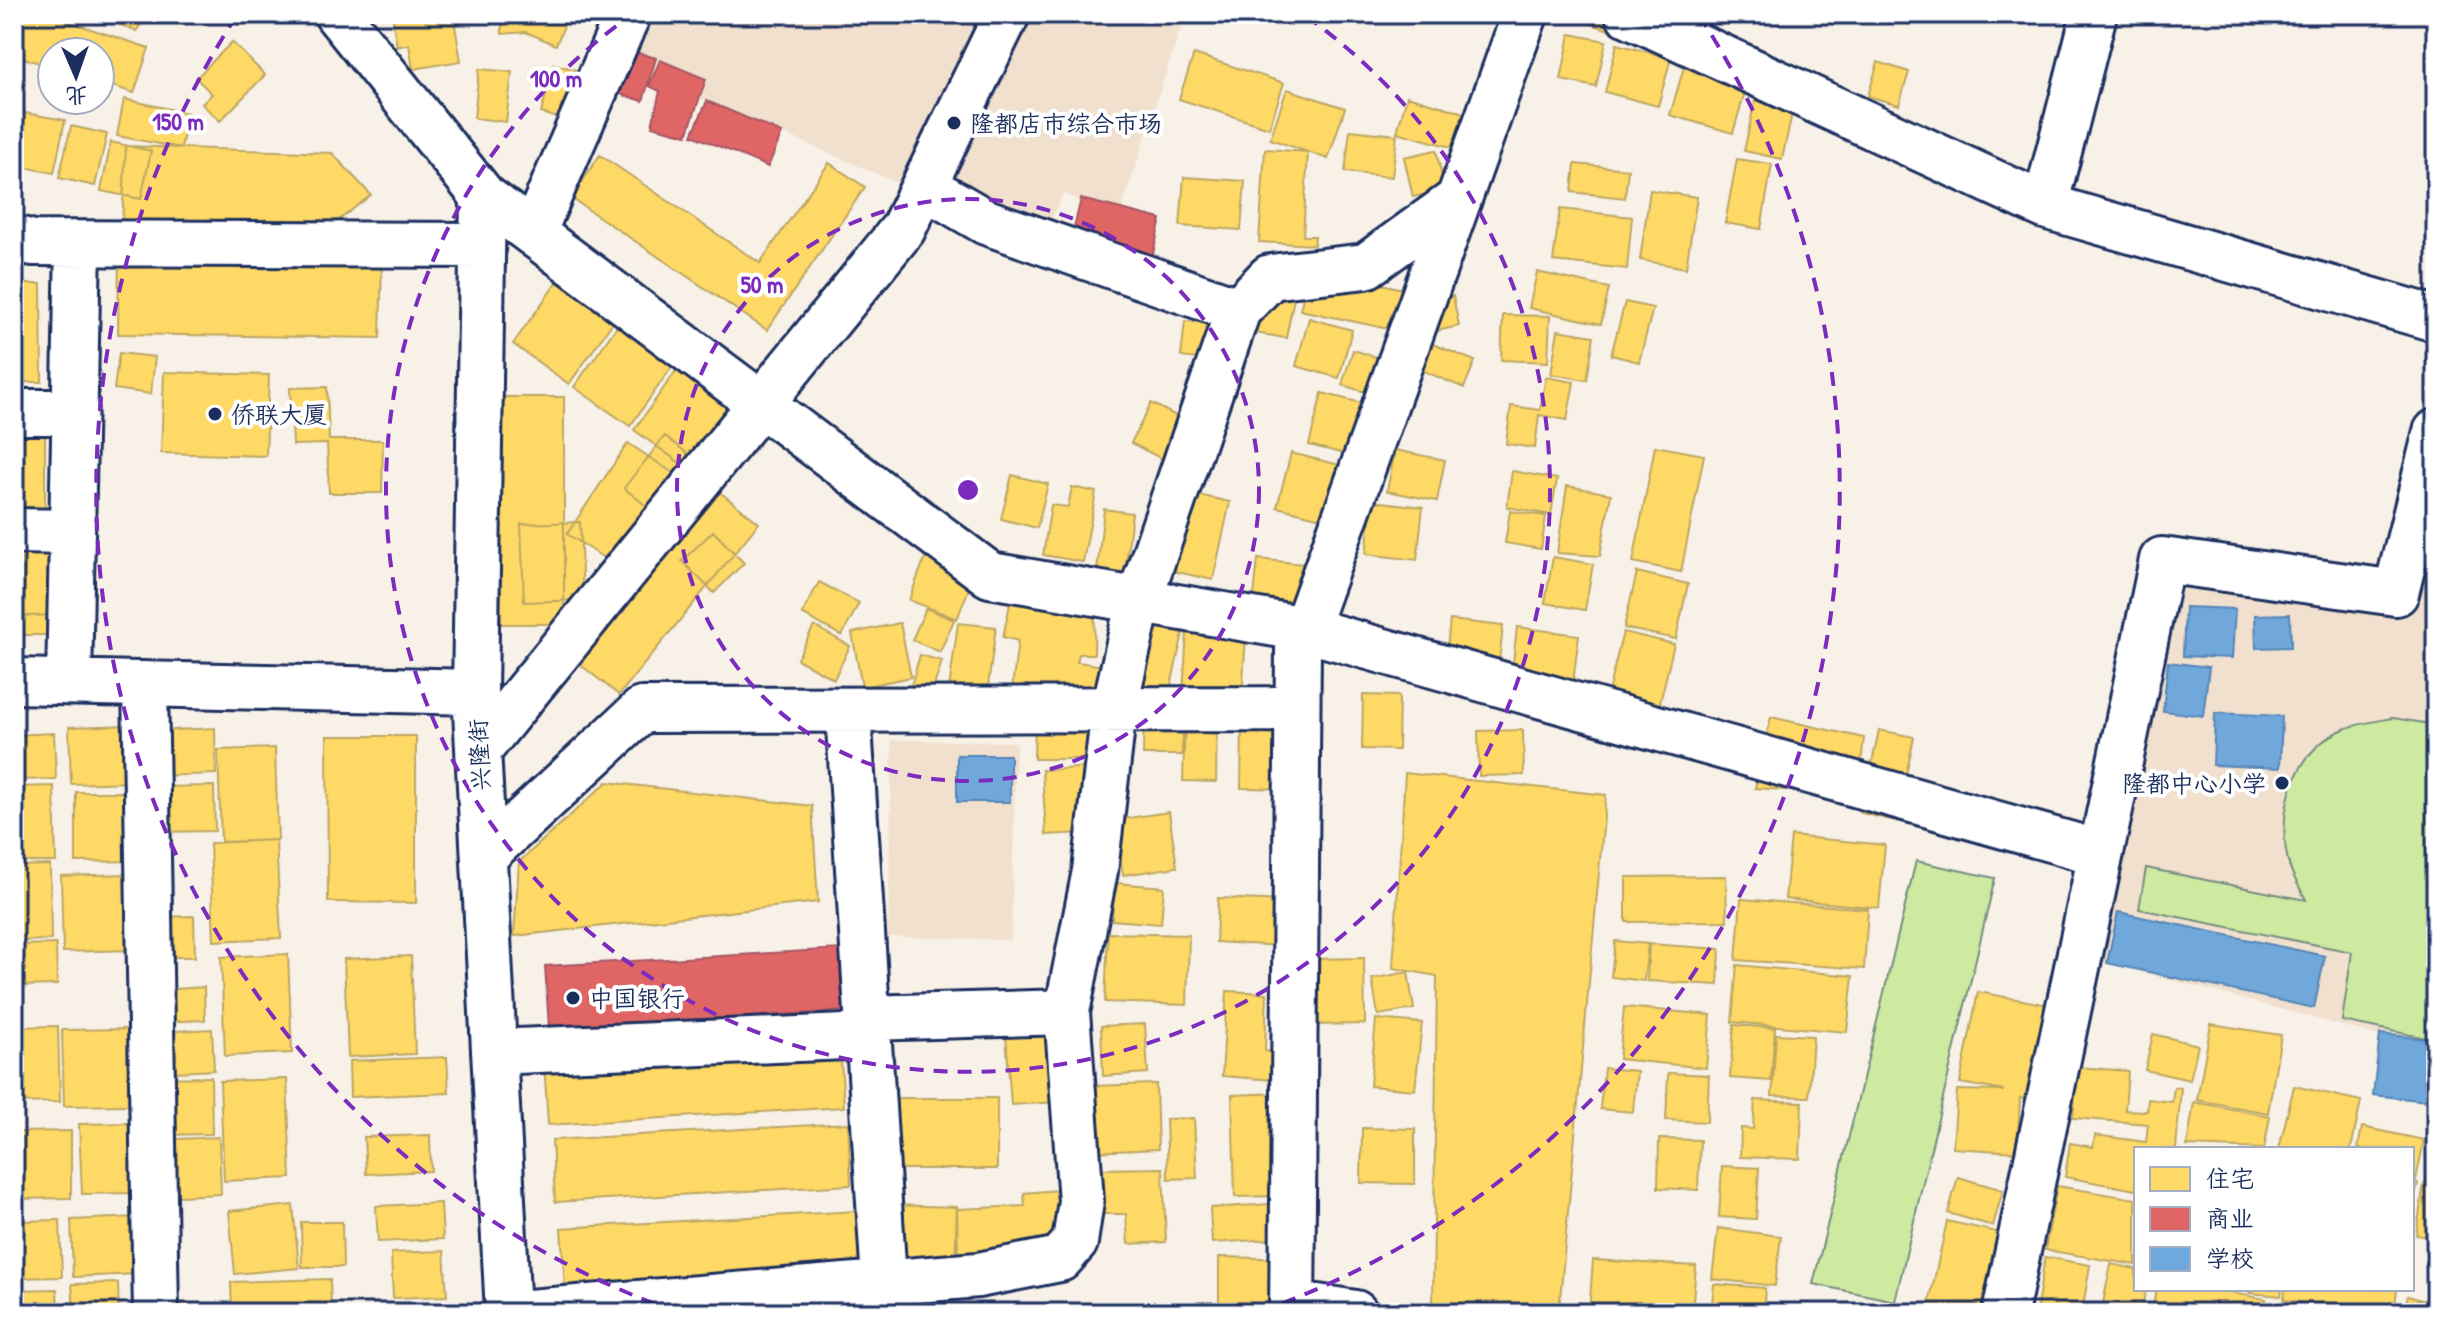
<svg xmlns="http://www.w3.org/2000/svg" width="2450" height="1327" viewBox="0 0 2450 1327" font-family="'Patrick Hand','LXGW WenKai TC',sans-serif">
  <rect width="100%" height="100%" fill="#f8f1e8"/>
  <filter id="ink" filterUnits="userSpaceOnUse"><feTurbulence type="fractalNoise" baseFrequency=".0125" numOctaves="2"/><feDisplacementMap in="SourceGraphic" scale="16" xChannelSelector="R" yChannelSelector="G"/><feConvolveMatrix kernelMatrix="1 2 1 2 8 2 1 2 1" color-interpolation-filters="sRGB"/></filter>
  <g filter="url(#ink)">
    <path fill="#f0e0cd" d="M613 14H1185L1120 214 1063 194 1039 244 595 52Z
      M2436 415V1051L2090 958 2172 575 2393 608Z
      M892 740 1016 742 1011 940 888 937Z"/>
    <path fill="#ceeaa0" stroke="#748c7f" stroke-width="2" d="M2393 718 2436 725V1040L2342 1021 2352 952 2139 909 2146 868 2306 900C2300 887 2291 875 2288 861 2276 812 2294 750 2344 729 2360 723 2377 721 2393 718Z
      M1916 861 1995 878 1895 1301 1813 1284Z"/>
    <path fill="#ffd966" stroke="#bba664" stroke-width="2" d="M14 14H45L149 48 134 93 100 82V52H52V67L14 55Z
      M93 14H148L136 31Z
      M392 14H453L461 61 413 69 409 44 397 47Z
      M502 14H569L556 45 526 32 502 34Z
      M1562 14H1614L1609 30Z
      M1570 34 1606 41 1596 87 1561 80Z
      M232 42 265 75 220 121 202 104 212 94 196 78Z
      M1617 44 1671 58 1658 106 1605 92Z
      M1194 54 1284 83 1269 128 1179 99Z
      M1686 60 1749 78 1733 133 1670 115Z
      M1878 62 1909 72 1899 105 1868 96Z
      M554 64 590 74 576 123 541 113Z
      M479 69 512 72 506 122 474 118Z
      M1759 82 1797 91 1782 159 1744 151Z
      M1287 89 1345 108 1328 159 1270 139Z
      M1407 96 1464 113 1454 148 1397 132Z
      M124 99 188 113 181 148 117 136Z
      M25 113 65 120 54 173 14 165Z
      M71 126 107 134 95 186 59 178Z
      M1350 130 1397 135 1392 177 1345 172Z
      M111 142 151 151 141 199 101 191Z
      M126 146 332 153 371 195 330 227 122 223Z
      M1265 149 1308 152 1303 236H1315L1314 245 1259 242Z
      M1436 150 1445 190 1413 197 1404 157Z
      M600 155 760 263 829 163 865 187 767 330 571 198Z
      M1737 159 1772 164 1761 229 1725 223Z
      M1575 164 1628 169 1625 198 1572 192Z
      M1184 177 1245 181 1241 230 1180 226Z
      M1650 190 1697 197 1686 268 1640 260Z
      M1560 209 1632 217 1627 269 1553 261Z
      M119 255 382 259 380 338 118 334Z
      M1322 270 1407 290 1398 331 1300 310 1305 288Z
      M1537 272 1609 288 1601 324 1529 308Z
      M557 282 613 322 569 384 513 344Z
      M14 284H41L42 382H14Z
      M1261 292 1294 298 1286 338 1254 333Z
      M1453 296 1459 326 1423 334 1417 304Z
      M1625 302 1653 308 1639 362 1611 355Z
      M1503 315 1550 316 1548 362 1501 360Z
      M1309 318 1352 330 1339 378 1296 366Z
      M1185 321 1217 324 1213 361 1181 357Z
      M618 325 674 364 630 426 574 387Z
      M1558 330 1594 336 1587 380 1551 374Z
      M1425 341 1475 361 1464 388 1414 367Z
      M1353 350 1400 364 1389 399 1342 385Z
      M119 353 155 357 151 394 114 389Z
      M678 368 734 408 690 470 634 430Z
      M164 372 269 375 266 456 161 453Z
      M1546 377 1574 382 1567 420 1539 415 1535 448 1506 444 1511 406 1540 410Z
      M327 387 329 440H383L382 493H329L327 444 293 445 290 388Z
      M1322 393 1369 405 1357 457 1309 445Z
      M500 397H564V624H501Z
      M1151 403 1182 419 1162 459 1131 443Z
      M14 418H45V515H14Z
      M665 436 710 471 654 512 624 488Z
      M628 443 676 475 615 565 567 534Z
      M1655 446 1704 455 1681 572 1633 562Z
      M1395 450 1445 460 1437 501 1387 491Z
      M1291 453 1364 471 1350 525 1277 507Z
      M1512 471 1557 479 1551 515 1507 507Z
      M1012 475 1048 484 1037 528 1001 519Z
      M712 486 759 523 619 695 572 658Z
      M1567 486 1611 494 1600 556 1557 553Z
      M1072 487 1096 492 1083 562 1043 555 1051 505 1068 507Z
      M1189 493 1230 502 1213 580 1173 571Z
      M1372 501 1423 507 1417 560 1366 554Z
      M1104 509 1132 513 1125 574 1097 571Z
      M1510 511 1546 516 1541 549 1505 543Z
      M580 522 583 600 524 602 521 524Z
      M713 531 744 563 714 593 682 561Z
      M14 532H18V619H14Z
      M69 533 71 615 22 616 21 534Z
      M14 537H48L49 635H14Z
      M929 547 978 565 957 619 909 600Z
      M1553 557 1593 564 1585 610 1545 603Z
      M1258 559 1311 565 1306 611 1253 605Z
      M1637 572 1688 584 1676 639 1624 628Z
      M819 582 859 603 842 636 802 614Z
      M1012 594 1095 604 1094 654H1079L1077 662 1118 668 1112 702 1012 688 1018 641 1003 637Z
      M926 608 954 620 940 652 912 640Z
      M1154 613 1186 620 1170 690 1138 683Z
      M1188 615 1247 618 1242 698 1183 694Z
      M1450 620 1503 626 1496 691 1443 685Z
      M900 623 911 677 862 687 852 633Z
      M958 623 996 627 987 694 949 689Z
      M814 626 850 646 834 679 797 659Z
      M1517 627 1579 635 1574 675 1576 707 1512 672Z
      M1623 632 1674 644 1651 741 1599 729Z
      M920 655 942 661 929 702 908 696Z
      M1363 695 1399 696 1398 750 1362 749Z
      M1035 713 1105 714 1104 759H1034Z
      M1144 714 1183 715 1182 755H1143Z
      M1185 716H1217L1216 782 1183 781Z
      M1771 717 1864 738 1856 805 1787 790 1755 788Z
      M130 725 132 782 71 784 69 727Z
      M1242 726 1299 727 1298 789 1241 788Z
      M215 728 216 774 155 776 154 731Z
      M1523 730 1524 775 1479 776 1478 731Z
      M1879 730 1914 737 1896 821 1861 813Z
      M54 733 56 779 14 780V735Z
      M327 736H416V903L328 902Z
      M275 748 278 840 221 842 218 750Z
      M1099 767 1103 832 1046 835 1042 770Z
      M1405 773 1606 795 1559 1311 1433 1305 1437 976 1393 968Z
      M607 782 812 806 818 902 514 936 519 862Z
      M54 786 56 862H14V787Z
      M214 786 215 831 154 832 153 787Z
      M76 792H140V861L76 862Z
      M1169 812 1177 867 1123 875 1115 820Z
      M1791 836 1885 845 1879 908 1785 899Z
      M276 840 281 938 214 941 210 843Z
      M50 865 51 940 14 941V866Z
      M130 874 131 950 63 952 61 876Z
      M1726 876 1727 921 1626 922V877Z
      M1115 883 1164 887 1161 924 1112 920Z
      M1218 898 1284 901 1281 946 1216 942Z
      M1741 899 1868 909 1864 969 1736 960Z
      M194 916 195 957H158V917Z
      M1108 933 1189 935 1187 1005 1105 1002Z
      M1615 941 1648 944 1644 981 1611 977Z
      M56 944 57 985 14 986V945Z
      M1649 944 1720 949 1718 985 1647 981Z
      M288 954 292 1053 225 1056 221 957Z
      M411 956 415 1054 348 1057 344 959Z
      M1364 958 1365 1024 1312 1025 1311 959Z
      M1737 965 1853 976 1847 1032 1732 1022Z
      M1408 972 1414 1009 1378 1015 1372 979Z
      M204 987 205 1020 161 1022 159 990Z
      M1227 991 1267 993 1265 1051 1303 1054 1300 1082 1222 1076Z
      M1978 992 2066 1008 2050 1103 2020 1098 2017 1152 1953 1148 1957 1090 2005 1091 1960 1083Z
      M1624 1007 1711 1015 1706 1068 1619 1059Z
      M1376 1019 1422 1023 1415 1090 1370 1086Z
      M1145 1024 1148 1073 1103 1076 1101 1026Z
      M2211 1024 2281 1035 2268 1113 2197 1100Z
      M1734 1025 1775 1028 1771 1081 1730 1078Z
      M58 1026 60 1102 14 1103V1027Z
      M131 1029 132 1105 64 1106 62 1030Z
      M212 1029 214 1070 157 1073 155 1032Z
      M1054 1032 1058 1102 1011 1105 1006 1035Z
      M1776 1034 1813 1036 1809 1097 1772 1096Z
      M2153 1034 2198 1045 2190 1080 2145 1070Z
      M840 1046 844 1107 548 1125 544 1062Z
      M447 1057 449 1093 350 1097 349 1061Z
      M2077 1067 2128 1071 2125 1110 2147 1111 2148 1099 2172 1102 2174 1087 2181 1088 2176 1149H2136V1190L2065 1177 2070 1143 2093 1147 2095 1135 2146 1142 2148 1124 2073 1118Z
      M1604 1068 1637 1071 1633 1112 1600 1109Z
      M1668 1073 1709 1075 1707 1122 1666 1120Z
      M211 1077 212 1134 159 1135 157 1078Z
      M287 1079 291 1178 224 1181 220 1081Z
      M1156 1084 1158 1149 1093 1152 1090 1086Z
      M2294 1086 2361 1101 2351 1149H2279Z
      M1281 1093 1285 1196 1235 1197 1232 1095Z
      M897 1098H997V1169H896Z
      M1755 1100 1802 1102 1800 1159 1740 1157 1741 1128 1753 1129Z
      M2194 1102 2270 1116 2264 1149 2187 1146Z
      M1194 1118 1197 1178 1168 1179 1166 1119Z
      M129 1123 131 1193 82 1194 79 1124Z
      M848 1123 851 1185 555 1202 552 1140Z
      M2362 1127 2424 1140 2416 1180 2412 1179V1149H2358Z
      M1362 1128 1415 1129V1184L1361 1183Z
      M71 1131V1198L14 1199V1132Z
      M430 1135 431 1171 366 1174 364 1137Z
      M219 1137 221 1194 160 1197 157 1140Z
      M1659 1139 1700 1140 1698 1190 1658 1188Z
      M1722 1166 1759 1168 1756 1219 1719 1217Z
      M1163 1168 1166 1242 1128 1244 1126 1214H1101L1100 1169Z
      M1958 1177 2003 1190 1993 1226 1948 1213Z
      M2412 1182 2418 1183 2412 1208Z
      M2424 1184 2436 1186V1238L2416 1235Z
      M2057 1186 2136 1199V1265L2045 1250Z
      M1069 1189 1074 1254 958 1260 957 1209 1025 1206 1024 1193Z
      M1299 1202 1302 1237 1212 1243 1210 1208Z
      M441 1203 443 1239 378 1242 376 1206Z
      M293 1205 299 1268 235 1274 229 1211Z
      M889 1205 957 1207 955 1267 887 1264Z
      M857 1211 861 1273 565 1290 561 1228Z
      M137 1217 139 1274 73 1277 71 1220Z
      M60 1220 62 1277 14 1278V1221Z
      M1947 1221 2005 1234 1987 1313H1951L1928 1308Z
      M301 1222H342L343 1267H302Z
      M1718 1228 1781 1236 1775 1286 1712 1279Z
      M444 1251 447 1296 393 1298 391 1253Z
      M1219 1257 1301 1259 1298 1311 1219 1310Z
      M2045 1257 2090 1265 2082 1313H2036Z
      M1593 1260 1696 1266 1692 1313H1589Z
      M2111 1264 2136 1269V1289H2146L2141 1313H2101Z
      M330 1279 331 1313H232L231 1282Z
      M118 1283 119 1313H74L72 1284Z
      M1714 1284 1765 1288 1763 1313H1711Z
      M57 1289 58 1313H14V1290Z
      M2156 1289H2208L2266 1299 2264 1313H2152Z
      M2249 1289H2282L2281 1296 2249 1293Z
      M2285 1289H2397L2394 1313 2284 1300Z
      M2408 1296 2435 1304 2433 1313H2403Z
      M883 1301 884 1313H831L830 1305Z
      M231 1304V1313H161V1305Z
      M857 1309V1313H796Z
      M1146 1309V1313H1080V1312Z"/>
    <path fill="#e06666" stroke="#a55664" stroke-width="2" d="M632 51 656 58 643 101 620 94Z
      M660 60 706 79 687 135 652 126 660 91 649 86Z
      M707 101 782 133 768 167 692 135Z
      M1081 199 1161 219 1149 271 1068 251Z
      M842 949 845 1011 549 1028 545 966Z"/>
    <path fill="#6fa8dc" stroke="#5684b6" stroke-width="2" d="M2185 607 2235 609 2232 658 2183 656Z
      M2290 614 2291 647 2256 648 2255 615Z
      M2436 634V668L2430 667Z
      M2168 662 2209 667 2203 716 2163 711Z
      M2215 713 2282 716 2280 768 2213 765Z
      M957 755H1010V802H957Z
      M2118 912 2325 956 2314 1008 2107 963Z
      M2380 1034 2436 1040V1102L2373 1095Z"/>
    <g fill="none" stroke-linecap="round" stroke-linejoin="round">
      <g stroke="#1b2f5e" stroke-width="50">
        <path id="minor" d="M337 14 483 196 990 575 1305 629 2100 853
          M1628 14 2045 206 2436 319
          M924 186 986 222 1238 310
          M483 196 475 692 508 1313
          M2045 206 2094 14
          M533 233 628 14
          M14 238 33 243 482 245
          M14 412H73
          M14 531 71 532
          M14 681 475 692
          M69 682 78 244
          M145 684 156 1313
          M848 710 886 1313
          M479 750 903 229 1007 14
          M484 856 642 710 1297 709
          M867 1018 1067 1012
          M494 1052 869 1036
          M1292 1303 1355 1313
          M517 1313 978 1275 1060 1259 1075 1242 1081 1201 1067 1012 1095 871 1114 709 1139 600 1238 310 1270 277 1366 266 1459 199
          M1292 1313 1298 649 1525 14
          M2005 1313 2162 560 2396 593 2436 432"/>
      </g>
      <use href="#minor" stroke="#fff" stroke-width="44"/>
    </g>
  </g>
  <g fill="none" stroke="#7b2cbf" stroke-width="4" stroke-dasharray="14 10">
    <circle cx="968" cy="490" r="291"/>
    <path d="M1306 16A582 582 0 1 1 630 16"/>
    <path d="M677 1312A872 872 0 0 1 237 15M1699 15A872 872 0 0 1 1259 1312"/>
  </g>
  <g fill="#1b2f5e" stroke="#fff" stroke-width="3">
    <circle cx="954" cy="123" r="8"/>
    <circle cx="215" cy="414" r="8"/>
    <circle cx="2282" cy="783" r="8"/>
    <circle cx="573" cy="998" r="8"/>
  </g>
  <g text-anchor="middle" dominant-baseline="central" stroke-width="8" stroke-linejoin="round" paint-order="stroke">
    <g font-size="24" fill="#1b2f5e" stroke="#fff" text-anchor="start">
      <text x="970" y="123">隆都店市综合市场</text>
      <text x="231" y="414">侨联大厦</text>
      <text x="2266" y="783" text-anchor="end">隆都中心小学</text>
      <text x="589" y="998">中国银行</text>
    </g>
    <g font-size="24" fill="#1b2f5e" stroke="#fff">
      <text transform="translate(479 755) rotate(-93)">兴隆街</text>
    </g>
  </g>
  <circle cx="968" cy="490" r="12" fill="#7b2cbf" stroke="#fff" stroke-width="4"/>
  <g font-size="24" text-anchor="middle" font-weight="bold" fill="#7b2cbf" stroke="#fff" stroke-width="8" stroke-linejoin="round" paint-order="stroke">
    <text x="556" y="87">100 m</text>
    <text x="178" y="130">150 m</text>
    <text x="762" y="293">50 m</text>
  </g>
  <rect width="2450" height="1327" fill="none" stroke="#fff" stroke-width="48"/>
  <rect x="24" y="24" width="2402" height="1279" fill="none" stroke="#1b2f5e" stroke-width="3" filter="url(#ink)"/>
  <rect x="2134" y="1147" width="280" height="144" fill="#ffffff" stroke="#a4acbf" stroke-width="2"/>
  <rect x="2150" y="1167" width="40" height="24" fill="#ffd966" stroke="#a4acbf" stroke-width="2"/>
  <text x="2206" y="1187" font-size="24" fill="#1b2f5e">住宅</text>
  <rect x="2150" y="1207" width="40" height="24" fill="#e06666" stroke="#a4acbf" stroke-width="2"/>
  <text x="2206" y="1227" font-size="24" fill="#1b2f5e">商业</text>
  <rect x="2150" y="1247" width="40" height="24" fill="#6fa8dc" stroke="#a4acbf" stroke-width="2"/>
  <text x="2206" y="1267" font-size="24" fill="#1b2f5e">学校</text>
  <g transform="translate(76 76) rotate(178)"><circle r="38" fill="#ffffff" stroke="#a4acbf" stroke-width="2"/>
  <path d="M0-6L14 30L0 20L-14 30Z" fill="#1b2f5e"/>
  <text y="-12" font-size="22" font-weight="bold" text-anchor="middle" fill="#1b2f5e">北</text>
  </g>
</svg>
